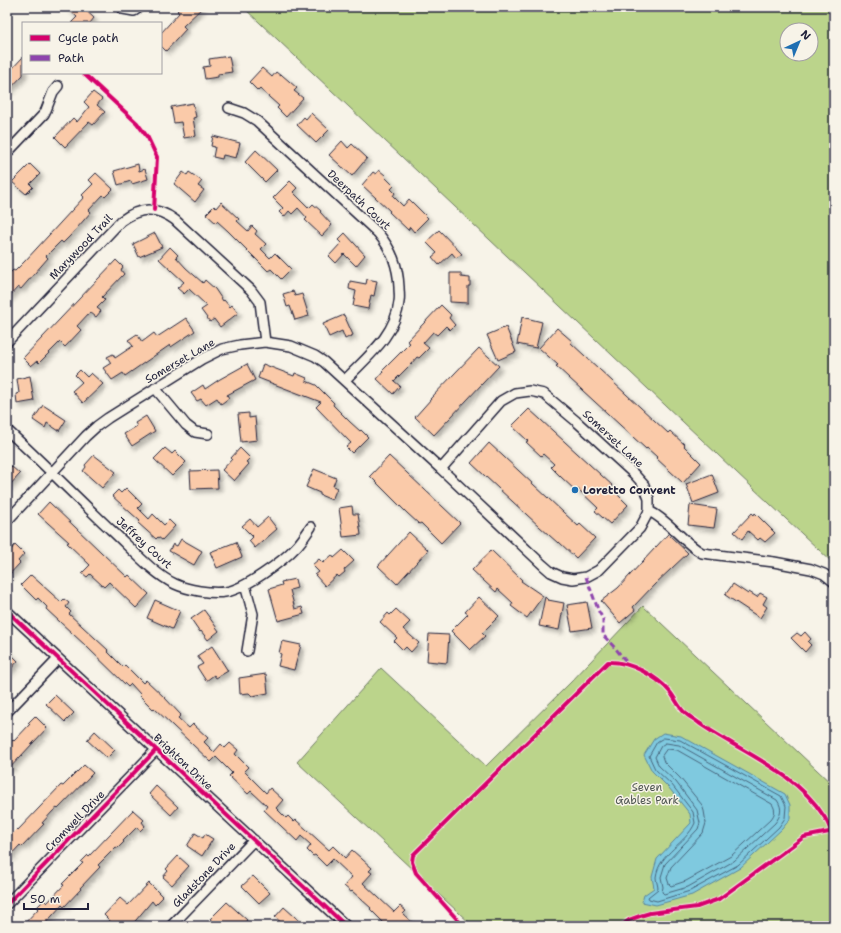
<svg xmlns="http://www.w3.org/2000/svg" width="841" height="933" viewBox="0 0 841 933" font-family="'Shantell Sans',sans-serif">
  <defs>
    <filter id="shadow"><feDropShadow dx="3.5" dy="3.5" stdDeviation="2" flood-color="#0004"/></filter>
  </defs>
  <rect width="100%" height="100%" fill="#f7f3e8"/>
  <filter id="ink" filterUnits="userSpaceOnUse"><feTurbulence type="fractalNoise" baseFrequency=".025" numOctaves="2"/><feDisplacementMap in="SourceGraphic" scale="8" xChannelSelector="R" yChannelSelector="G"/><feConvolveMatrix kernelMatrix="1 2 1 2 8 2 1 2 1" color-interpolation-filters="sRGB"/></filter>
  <g filter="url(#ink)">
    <path fill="#bbd48b" stroke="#6e7b63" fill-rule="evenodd" d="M243 7H834V564L753 488ZM787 30H811V54H787Z
      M643 606 834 786V926H473L297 762 381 668 486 766 571 682Z"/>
    <path fill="#7fc9df" stroke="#5a869d" d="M663 733 681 736 785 794 790 805V819L782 829 740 868 692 895 656 905 642 902 644 895 654 888 652 877 657 859 691 823 690 814 669 788 652 771 644 755 654 739Z"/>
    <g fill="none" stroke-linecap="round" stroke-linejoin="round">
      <path stroke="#47657d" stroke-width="1" d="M664 738 680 740 781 796 786 806 785 818 779 827 738 865 690 891 657 901 649 899 648 897 658 889C658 885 656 881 656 877 659 853 686 844 695 823L693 812 672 785 655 769 649 756 657 742Z
        M666 743 679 745 777 800C783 809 781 815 775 823L734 861 688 887 664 894 662 892 663 887 661 877 665 864 698 829 700 823 697 810 676 782 659 766 655 757 661 746Z
        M667 749 677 750 772 804C776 810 775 814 771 819L731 856 686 881 671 886 669 884 667 878 671 867 703 833 706 823 704 811 702 805 680 778 664 762 662 756Z"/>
    </g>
    <path fill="#facaa9" stroke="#22223b" filter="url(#shadow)" d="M66 7H82L94 18 90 23H71L77 17Z
      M181 7H203L183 26 186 29 166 51 161 46V33L179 13 177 11Z
      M229 56 232 72 218 74V77L205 79 203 67 210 66 209 59Z
      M23 57V75L7 92V74Z
      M262 68 272 77 276 72 281 76 282 75 297 88 294 91 303 98 286 117 277 108 279 106 260 89 258 91 249 82Z
      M93 92 102 99 97 105 105 112 93 125 89 122 65 147 55 137 73 118 77 122 89 107 84 102Z
      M193 103 196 117 193 118 196 136 184 138 181 122 174 123 171 107Z
      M311 113 329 130 316 143 297 125 304 117 306 119Z
      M213 136 240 143 236 158 223 155 222 159 213 157 215 147 211 146Z
      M342 141 348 148 352 144 367 158 352 176 329 155Z
      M256 150 277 170 265 182 245 162Z
      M30 164 40 174 30 184 33 187 26 194 12 182Z
      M138 164 139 171 145 169 148 179 132 184 131 181 118 185 114 171Z
      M379 170 385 175 384 176 394 186 391 189 395 193 393 196 403 206 409 199 428 218 414 232 410 227 408 230 389 212 390 211 362 185 373 172 376 174Z
      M183 172 187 175 189 172 202 181 198 186 204 190 195 202 174 184Z
      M96 173 113 189 105 197 103 195 89 210 91 212 70 236 63 243 61 241 46 256 48 258 21 289 18 287 7 299V276L13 270 15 271 25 261 84 197 82 195 93 184 89 180Z
      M290 181 297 188 293 192 309 208 313 204 321 211 320 212 332 225 322 236 305 220 307 218 298 208 292 214 289 211 284 217 279 212 283 208 273 198Z
      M221 202 239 219 237 221 248 231 252 226 257 231 255 234 266 244 261 249 270 258 275 253 291 269 281 279 271 269 268 271 228 231 217 221 216 223 206 214 214 206 216 208Z
      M439 230 462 254 456 258 452 253 439 265 432 257 437 253 426 242Z
      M155 233 162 247 139 257 133 244Z
      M345 233 365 255 356 266 344 254 336 263 329 256 341 243 338 240Z
      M170 247 178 255 176 257 186 268 203 283 205 280 215 289 223 301 224 300 230 307 232 305 238 313 220 327 214 319 210 322 201 310 207 306 189 289 184 294 177 288 184 282 159 259Z
      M116 260 123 267 121 270 124 274 102 297 105 300 97 308 101 311 96 317 90 312 77 326 81 330 65 347 60 342 39 363 37 361 31 366 23 358Z
      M450 273H461V277L470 278V286H468V303L450 302Z
      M367 279 377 281 374 296 371 295 368 309 353 306 356 291 349 289 350 281 366 284Z
      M293 291 295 296 302 294 309 316 295 320 290 306 287 307 283 294Z
      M441 305 451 315 449 318 455 325 450 330 446 326 437 335 433 332 423 343 429 348 419 358 417 357 411 364 394 381 400 386 393 394 377 379 383 372 382 371 410 343 407 341Z
      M344 315 353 335 345 339 342 331 329 337 323 324Z
      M522 317 542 322 536 348 517 344Z
      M186 318 195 331 171 347 170 345 125 376 123 373 112 380 103 368 111 363 107 357 113 354 115 358 133 346 128 340 137 334 142 342 154 333 157 337Z
      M506 327 516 352 498 360 487 335Z
      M557 328 572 341 571 343 668 433 670 431 685 445 684 446 701 463 683 483 656 458 657 457 647 448 646 449 556 366 558 365 539 348Z
      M479 348 499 366 434 435 415 417 431 399H430Z
      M247 364 255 380 227 395 229 398 221 404 217 398 206 405 201 399 197 401 191 393 203 385 205 389 220 379Z
      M263 364 294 376 295 373 307 378 306 381 316 385 334 403 333 405 350 422 360 431 361 430 368 437 352 453 346 447 351 443 316 407 321 402 258 378Z
      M80 370 87 377 91 373 103 384 83 403 72 391 82 382 75 375Z
      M30 376 34 401 17 404 16 394 19 393 17 379Z
      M43 405 66 420 59 431 47 423 45 428 33 420Z
      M529 409 613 486 611 488 628 505 610 524 595 511 598 508 578 489 576 491 561 477 551 467 554 464 543 454 541 456 526 442 528 441 512 426Z
      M249 413V418L255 417 257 440 241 442 238 414Z
      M146 416 155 431 132 446 124 434 137 426 135 423Z
      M489 443 578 526 580 524 595 538 576 558 559 542 558 543 540 527 471 463Z
      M165 448 172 454 175 451 186 462 172 476 154 459Z
      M240 448 250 458 246 462 249 464 234 481 222 470 232 459 231 458Z
      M94 455 116 472 102 488 83 471 86 467 85 465Z
      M389 456 460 523 441 543 421 523 419 524 407 513 370 476Z
      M11 466 20 474 7 488V470Z
      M314 469 336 478 333 486 337 488 332 500 320 495V493L306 487Z
      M217 470 218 488 191 489 190 471Z
      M712 474 719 493 693 503 686 484Z
      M126 488 142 504 138 508 149 519 153 514 164 525 169 520 175 526 162 540 158 537 156 539 138 523 140 521 112 496 118 490 121 493Z
      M49 502 127 577 129 575 149 594 136 608 109 582 104 587 90 574 87 577 82 573 90 565 67 543 69 542 38 514Z
      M690 505 717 509 714 528 688 525Z
      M352 506 353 514H358L361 535 343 537 339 508Z
      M752 513 754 515 755 513 775 533 765 542 760 538 758 540 748 531 742 539 734 532Z
      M268 517 277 529 255 548 249 541 253 537 242 526 250 519 257 527Z
      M409 532 428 550 397 584 378 566Z
      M668 534 688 553 655 584 633 607 635 610 620 623 601 601 618 588Z
      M181 539 202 551 194 565 169 551 173 544 177 546Z
      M236 542 242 557 217 568 210 552Z
      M15 545 24 554 18 561 20 563 7 577V558L10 555 8 553Z
      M343 550 354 561 344 570 345 572 339 577 337 575 325 586 315 575 319 572 312 565 319 559 323 563 332 555 334 558Z
      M491 550 522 580 521 581 543 596 527 618 511 606 513 603 498 589 496 592 472 570Z
      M31 575 61 602 64 599 69 603 66 607 71 612 69 614 108 650 107 651 123 667 125 665 143 683 146 680 164 697 181 715 178 718 189 728 193 724 208 738 204 742 214 752 221 744 225 748 230 743 238 750 235 754 248 767 244 771 266 793 270 788 283 800 276 808 286 818 288 816 294 822 296 820 329 850 333 846 345 858 352 850 372 868 369 871 372 873 363 883 394 912 400 906 406 911 403 914 416 926H387L370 909 371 908 352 891 351 892 344 886 352 877 333 859 326 866 315 855 313 856 307 850 311 845 301 836 297 841 264 810 267 806 251 791 248 794 229 776 232 773 216 757 211 762 154 708 153 709 139 695 140 694 131 684 128 687 86 646 46 609 47 607 38 598 36 600 21 585Z
      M295 579 297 588 290 590 295 609 302 607 304 614 278 621 269 589 282 585 281 582Z
      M733 584 748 594 749 592 757 597 760 593 767 597 763 604 767 607 760 618 725 595Z
      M479 597 499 616 482 633 485 636 470 650 451 631 468 614 465 612Z
      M545 597 548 600 564 603 559 630 539 626Z
      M155 600 180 611 172 629 147 618Z
      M587 602 592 628 572 631 567 605Z
      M396 609 410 622 403 629 419 643 411 652 406 647 403 650 394 641 397 638 380 622 388 613 390 615Z
      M204 610 219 631 208 640 201 631 200 632 191 619Z
      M805 632 811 639 808 642 811 645 805 652 791 638 797 633 801 636Z
      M429 634 449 635 447 663 427 661Z
      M282 641 301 645 294 670 278 666 281 654 279 653Z
      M212 646 228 671 216 678 214 675 206 681 197 667 203 664 197 656Z
      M7 650 18 661 7 673Z
      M266 674 268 693 252 696 249 693 240 694 239 678Z
      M55 695 74 713 65 722 46 704Z
      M35 716 47 728 7 771V746L13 740 14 741 30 724 28 723Z
      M95 731 115 750 107 758 87 740Z
      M84 765 93 773 58 809 57 808 53 811 42 823 44 824 22 847 20 845 7 859V839L17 829 18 830 61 785 63 786Z
      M156 786 178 807 171 815 149 794Z
      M133 810 144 820 142 822 145 826 140 831 137 827 123 841 124 842 118 848 116 847 98 865 100 867 80 888 81 889 64 907 62 905 43 926H22L39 908 37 907 44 900 47 903 64 885 62 884 83 863 81 862 88 855 89 856Z
      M195 833 203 838 205 834 213 839 202 856 187 846Z
      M178 856 189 866 172 885 163 877 168 871 166 869Z
      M253 876 270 893 259 903 242 886Z
      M149 883 163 897 155 905 152 901 131 926H115L104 915 120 898 128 905Z
      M227 902 247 920 242 926H218L210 919Z
      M284 907 305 926H285L275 917Z"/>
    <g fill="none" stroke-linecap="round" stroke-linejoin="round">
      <g stroke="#22223b" stroke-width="12">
        <path id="street" d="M121 7 123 9 134 11 140 7
          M229 108 244 113 257 121 378 233C392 250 398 266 399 287 399 292 400 297 399 302 396 335 366 358 345 380
          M7 153 44 114 46 110 53 92 58 86
          M7 342 121 221C140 207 156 206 175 220L251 290 260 302 265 342
          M155 388 186 425 195 432 208 434
          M7 430C42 462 75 496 110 529 128 545 153 574 175 584 188 590 211 594 225 592 244 590 283 561 296 547 302 541 306 534 311 527
          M649 511C670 521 682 542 702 553L774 562 811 569 824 574 834 582
          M7 521 86 436 97 426 108 418 202 359 222 349 240 345 265 342 291 346 315 356 324 362 441 469 501 401 515 393 530 391 544 394 576 421 634 474 644 485 649 499V511L640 528 599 570 586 577 573 579 562 577 551 572 543 565 441 469
          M245 585 253 614 247 651
          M7 611 346 926
          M7 712 58 659
          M7 904 156 750
          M171 926 254 840"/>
      </g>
      <use href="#street" stroke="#f7f3e8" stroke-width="9"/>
      <path stroke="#8e44ad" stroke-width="3" stroke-dasharray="6 3" stroke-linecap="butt" d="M586 577 599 612 603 619V635L616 649 628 664"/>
      <g stroke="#f7f3e8" stroke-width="6">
        <path id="cycleway" d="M83 73 137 123 148 138 157 157 154 210
          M7 611 346 926
          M7 904 156 750
          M463 926 416 873 412 862 413 855 608 662C629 661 657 676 670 692 675 698 678 706 684 712 688 716 694 719 699 723 739 751 796 772 823 815 827 820 829 826 831 831
          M621 926 629 920 640 916 650 913 697 907 719 899 804 837 834 831"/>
      </g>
      <use href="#cycleway" stroke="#d6006c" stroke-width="4"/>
    </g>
  </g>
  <circle fill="#1f6fb2" stroke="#f7f3e8" stroke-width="1.5" cx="575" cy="490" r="4"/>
  <g text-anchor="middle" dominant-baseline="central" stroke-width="3" stroke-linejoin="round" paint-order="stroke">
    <g font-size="11" fill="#22223b" stroke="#f7f3e8">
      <text transform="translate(359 200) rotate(43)">Deerpath Court</text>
      <text transform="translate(81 247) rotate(-46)">Marywood Trail</text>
      <text transform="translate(180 361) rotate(-30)">Somerset Lane</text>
      <text transform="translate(613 439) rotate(43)">Somerset Lane</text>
      <text transform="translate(144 543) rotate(42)">Jeffrey Court</text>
      <text transform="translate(183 762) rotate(43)">Brighton Drive</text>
      <text transform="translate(75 821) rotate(-46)">Cromwell Drive</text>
      <text transform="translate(204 875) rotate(-46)">Gladstone Drive</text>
    </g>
    <g font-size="11" font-weight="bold" fill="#22223b" stroke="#f7f3e8" text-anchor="start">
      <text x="583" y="490">Loretto Convent</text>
    </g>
    <g font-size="11" fill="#505753" stroke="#f7f3e8">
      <text x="647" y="787">Seven<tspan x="647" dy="13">Gables Park</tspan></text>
    </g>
  </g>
  <rect width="841" height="933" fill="none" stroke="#f7f3e8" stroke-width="24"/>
  <rect x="12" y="12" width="817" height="909" fill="none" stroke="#22223b" stroke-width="1.5" filter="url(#ink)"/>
  <rect x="22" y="22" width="140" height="52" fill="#f7f3e8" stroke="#a29fa3"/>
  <rect x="30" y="35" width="20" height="6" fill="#d6006c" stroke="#a29fa3"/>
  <text x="58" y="42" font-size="12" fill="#22223b">Cycle path</text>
  <rect x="30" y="55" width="20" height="6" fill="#8e44ad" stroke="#a29fa3"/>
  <text x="58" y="62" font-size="12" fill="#22223b">Path</text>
  <g transform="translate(799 42) rotate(44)"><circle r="19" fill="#f7f3e8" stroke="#a29fa3"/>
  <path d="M0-3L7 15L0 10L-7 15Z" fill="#1f6fb2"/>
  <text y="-6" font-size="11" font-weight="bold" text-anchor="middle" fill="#22223b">N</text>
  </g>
  <path d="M24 903v6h64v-6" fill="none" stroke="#22223b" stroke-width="2"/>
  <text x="30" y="903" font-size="12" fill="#22223b" stroke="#f7f3e8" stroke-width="3" paint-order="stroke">50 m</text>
</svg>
